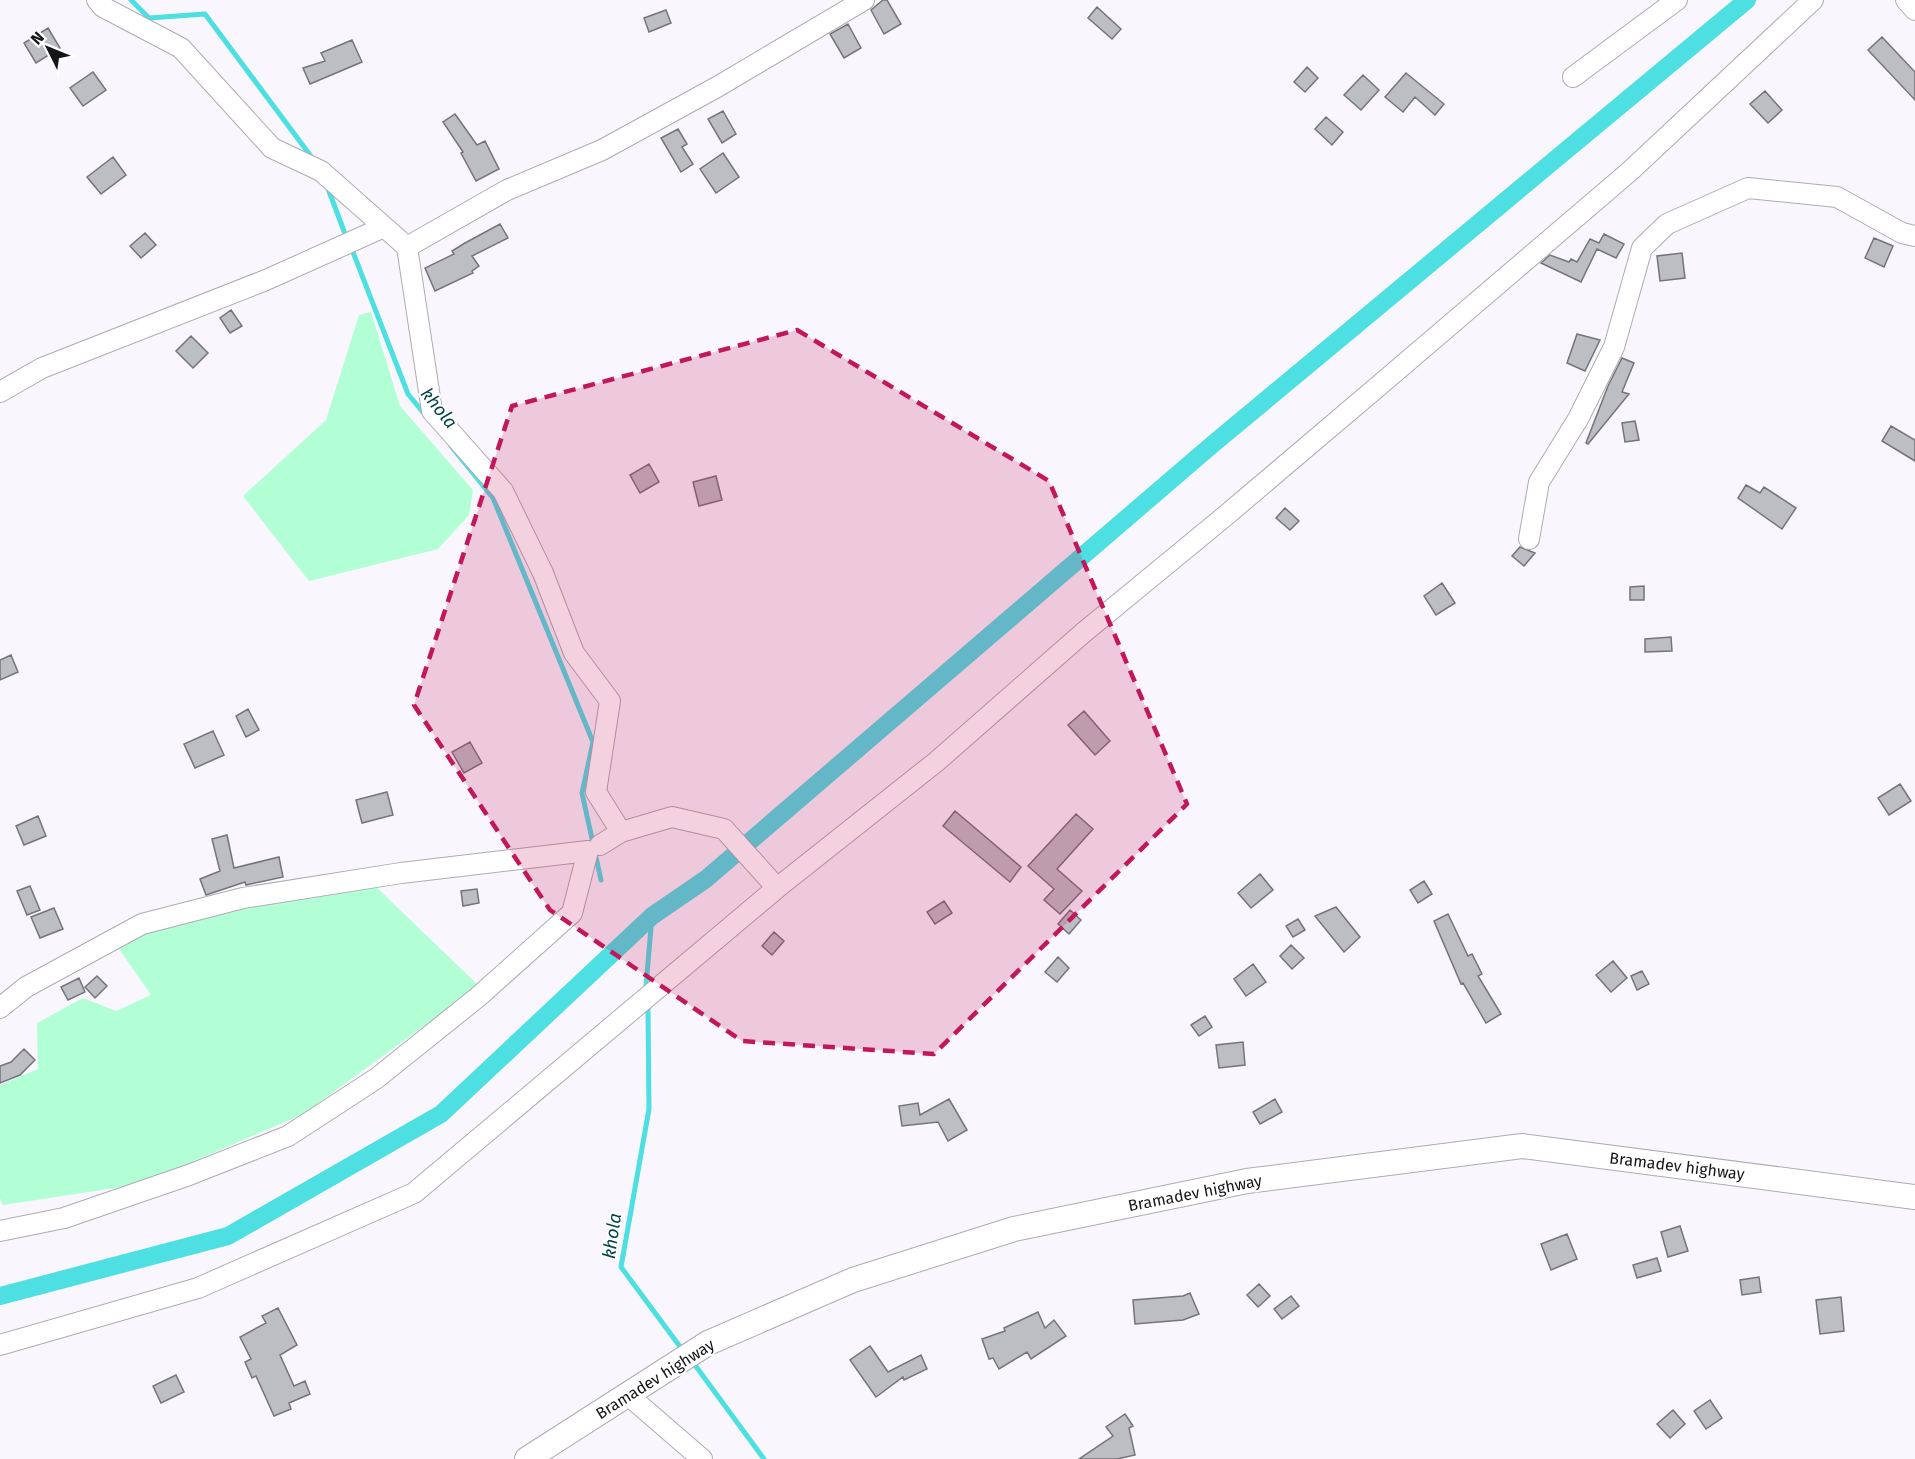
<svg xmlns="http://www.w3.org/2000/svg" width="1915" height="1459" viewBox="0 0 1915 1459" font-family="'Fira Sans',sans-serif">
  <rect width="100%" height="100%" fill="#f9f6fd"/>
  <path fill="#b2fed5" d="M371 312 400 406 473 490 469 515 438 549 309 581 243 496 326 420 359 315Z
    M372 883 479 986 303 1114 141 1184 3 1205 0 1198V1085L38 1069 37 1023 83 998 116 1011 151 995 117 946 199 913Z"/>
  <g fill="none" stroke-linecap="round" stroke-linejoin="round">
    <path stroke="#4ddfe1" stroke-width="5" d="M131 0 149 18 205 14 313 159
      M327 186 347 239
      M351 247 408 394 426 416
      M451 446 493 498 593 742 582 793 601 880
      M646 986 652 916
      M648 1008 649 1109 621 1267 684 1352
      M692 1361 764 1459"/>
    <path stroke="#4ddfe1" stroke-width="18" d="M0 1296 228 1236 441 1114 652 916 706 879 1213 444 1747 0"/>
  </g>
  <path fill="#bdbdc4" stroke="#74747a" stroke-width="1.5" d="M883 0H887L901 24 884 34 871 10Z
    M1097 7 1121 29 1112 39 1088 18Z
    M666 10 671 23 649 32 644 18Z
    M848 24 861 48 844 58 830 34Z
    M48 28 60 48 36 63 24 43Z
    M1882 37 1915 72V100L1868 50Z
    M352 40 362 62 310 84 303 68 325 61 321 53Z
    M1307 67 1318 78 1305 92 1294 82Z
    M93 72 106 90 83 106 70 88Z
    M1406 73 1444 104 1435 115 1415 97 1403 112 1385 97Z
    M1363 75 1379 90 1361 110 1344 95Z
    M1765 91 1782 110 1768 123 1750 104Z
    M723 111 736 134 722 143 708 119Z
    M455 114 477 145 485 141 499 169 476 181 461 153 463 152 443 122Z
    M1326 117 1343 132 1332 145 1315 129Z
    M678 129 687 144 682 147 693 164 681 172 661 138Z
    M723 153 739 177 716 193 700 169Z
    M113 157 126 175 101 194 87 177Z
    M500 224 508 238 472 256 479 266 472 271 473 273 435 291 425 268 454 254 452 251 465 243Z
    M145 233 156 245 141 258 130 246Z
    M1604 234 1624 244 1616 258 1597 249 1581 282 1541 263 1550 255 1569 262 1571 259 1577 262 1590 239 1599 243Z
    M1874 238 1893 246 1884 267 1865 258Z
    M1682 253 1685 278 1660 281 1657 256Z
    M231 310 242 326 230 333 220 318Z
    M1577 334 1600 340 1585 371 1567 363Z
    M191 336 208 353 193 368 176 351Z
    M1622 358 1634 363 1622 392 1629 394 1588 444 1586 443 1608 386Z
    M1635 421 1639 440 1625 442 1622 423Z
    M1891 426 1915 440V461L1882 441Z
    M649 464 659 482 640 493 630 475Z
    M716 476 722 500 699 506 693 482Z
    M1746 485 1760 493 1764 487 1796 508 1782 529 1738 498Z
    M1285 508 1299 521 1290 530 1276 518Z
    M1520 547 1535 553 1524 566 1512 556Z
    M1442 583 1455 603 1436 615 1424 596Z
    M1644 586V600H1630V587Z
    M1671 637 1672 651 1645 652V639Z
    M11 655 18 672 0 680V660Z
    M248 709 259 730 246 737 236 716Z
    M1084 711 1110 741 1095 755 1068 725Z
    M213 731 224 755 195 768 184 744Z
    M470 742 482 763 464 773 452 752Z
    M1900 784 1911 801 1889 815 1878 798Z
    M387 792 393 815 362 823 356 800Z
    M955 811 1021 867 1010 882 943 826Z
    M1076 814 1093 829 1057 869 1082 891 1060 914 1044 900 1054 889 1028 866Z
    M38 816 46 836 24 845 16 826Z
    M227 835 234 868 279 857 283 877 246 885 245 882 206 895 200 879 220 871 212 839Z
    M1260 874 1273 890 1251 908 1238 893Z
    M1424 881 1432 894 1418 903 1410 890Z
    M30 886 40 910 27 915 17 891Z
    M477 889 479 903 463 906 461 891Z
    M944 901 952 913 935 924 927 912Z
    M1336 907 1360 937 1344 952 1315 916Z
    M54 908 63 929 40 938 31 917Z
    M1070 910 1081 920 1069 934 1058 924Z
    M1448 914 1468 956 1472 954 1482 974 1478 976 1501 1014 1486 1023 1463 983 1461 984 1434 921Z
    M1298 919 1305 930 1293 937 1286 926Z
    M774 932 784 941 772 955 762 946Z
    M1291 945 1304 958 1292 969 1280 956Z
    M1058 957 1069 968 1057 982 1045 972Z
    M1613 961 1627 978 1611 992 1596 975Z
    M1253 964 1266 982 1246 996 1234 979Z
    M1642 971 1649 984 1637 990 1631 976Z
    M97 976 107 986 95 998 85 987Z
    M79 978 85 992 68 1000 61 987Z
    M1205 1016 1212 1027 1199 1036 1191 1025Z
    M1243 1042 1245 1065 1219 1068 1216 1045Z
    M24 1049 35 1060 20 1075 0 1083V1066L11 1062Z
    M949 1099 967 1130 948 1141 938 1122 902 1126 899 1106 918 1103 920 1115Z
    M1275 1099 1282 1112 1260 1124 1253 1112Z
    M1680 1226 1688 1251 1668 1257 1661 1232Z
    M1567 1234 1577 1259 1551 1270 1541 1244Z
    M1657 1258 1661 1271 1637 1278 1633 1265Z
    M1759 1277 1761 1292 1742 1295 1740 1280Z
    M1259 1284 1270 1296 1258 1307 1247 1295Z
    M1190 1293 1199 1314 1183 1320 1135 1324 1133 1300 1183 1296Z
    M1291 1296 1299 1306 1282 1319 1274 1309Z
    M1841 1297 1844 1331 1820 1334 1816 1300Z
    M278 1308 297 1345 280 1355 294 1386 305 1381 310 1394 289 1403 291 1409 274 1416 256 1376 252 1378 245 1362 251 1359 240 1337 266 1323 262 1316Z
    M1038 1312 1045 1328 1054 1320 1066 1336 1031 1359 1027 1352 999 1369 993 1358 989 1359 982 1339 1005 1331 1004 1328Z
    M870 1346 888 1372 921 1355 927 1369 904 1380 903 1377 876 1397 850 1360Z
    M176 1375 184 1392 161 1403 153 1386Z
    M1710 1400 1722 1418 1706 1429 1694 1411Z
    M1673 1410 1685 1424 1670 1438 1657 1424Z
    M1125 1414 1133 1426 1129 1428 1135 1455 1117 1459H1079L1113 1436 1106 1427Z"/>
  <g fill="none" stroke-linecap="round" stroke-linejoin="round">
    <g stroke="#aeabb2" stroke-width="22">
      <path id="minor" d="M97 0 103 7 181 48 272 148 321 171 407 247 507 190 602 150 717 87 864 0
        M1906 0 1915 10
        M1573 77 1677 0
        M407 247 432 411 503 491 543 573 574 653 610 701 596 792 621 832
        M0 392 42 368 266 280 384 227
        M1529 539 1539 482 1578 419 1614 347 1642 248 1667 224 1748 188 1837 197 1902 233 1915 236
        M600 845 621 832 672 817 724 829 777 888
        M0 1008 26 987 142 924 243 898 401 873 588 851 572 913 478 997 377 1078 288 1136 189 1175 64 1218 0 1231
        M0 1345 198 1288 414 1193 777 888 936 762 1083 633 1224 517 1382 383 1629 172 1813 0
        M628 1395 702 1459"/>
    </g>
    <g stroke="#aeabb2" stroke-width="26">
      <path id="tertiary" d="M527 1459 708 1343 853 1280 1014 1229 1247 1181 1522 1146 1915 1197"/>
    </g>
    <use href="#minor" stroke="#fff" stroke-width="20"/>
    <use href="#tertiary" stroke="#fff" stroke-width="24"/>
  </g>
  <path fill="#c2185b" fill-opacity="0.2" stroke="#c2185b" stroke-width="4.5" stroke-dasharray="12 8" stroke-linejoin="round" d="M797 330 1049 481 1187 804 934 1054 742 1041 550 910 414 705 512 406Z"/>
  <g text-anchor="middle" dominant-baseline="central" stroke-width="4.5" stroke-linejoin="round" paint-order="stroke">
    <g font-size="16" fill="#151417" stroke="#fff">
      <text transform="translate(1677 1166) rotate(7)">Bramadev highway</text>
      <text transform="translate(1195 1193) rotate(-11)">Bramadev highway</text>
      <text transform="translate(655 1379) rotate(-32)">Bramadev highway</text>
    </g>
    <g font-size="18" font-style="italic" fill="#004445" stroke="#fff">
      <text transform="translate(439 408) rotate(51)">khola</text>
      <text transform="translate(612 1236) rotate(-82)">khola</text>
    </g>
  </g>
  <g transform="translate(48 48) rotate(313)" stroke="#ffffff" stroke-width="4.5" paint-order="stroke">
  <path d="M0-4.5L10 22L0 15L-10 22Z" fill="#151417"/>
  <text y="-9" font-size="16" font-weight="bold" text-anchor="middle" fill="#151417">N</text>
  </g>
</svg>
